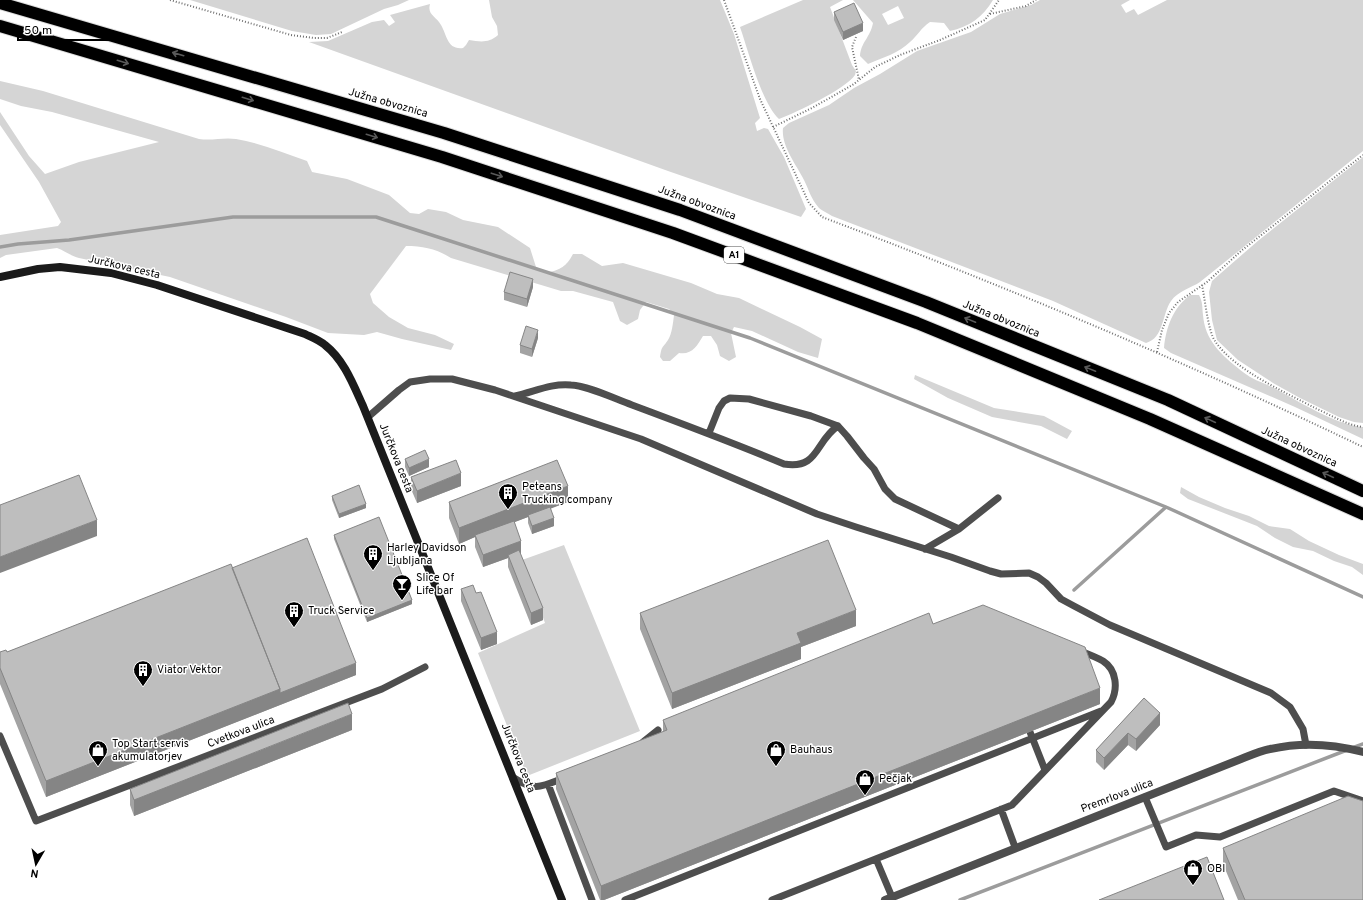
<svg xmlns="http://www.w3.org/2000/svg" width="1363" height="900" viewBox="0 0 1363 900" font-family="Overpass,sans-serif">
  <rect width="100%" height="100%" fill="#fff"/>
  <path fill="#d5d5d5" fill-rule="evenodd" d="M190 0H409L398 5 384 9 331 34 316 35 292 31Z
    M489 0H720L734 34 760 118 755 123 757 131 764 128 768 129 784 157 806 209 801 217 668 171 309 42 328 41 372 22 384 20 389 26 395 22 390 15 430 4C427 15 436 16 441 25 447 35 447 50 463 48L466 45 469 40C481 42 489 43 498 35L497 26 492 17Z
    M803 0H843L830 7 852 65 856 71 855 75C844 90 797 112 779 119 762 104 748 50 740 27Z
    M853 0H993C983 17 969 27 950 31L944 23 930 22C921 28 918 35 910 42 899 53 882 58 868 64L860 56C861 42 870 38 873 23ZM898 6 904 18 888 25 882 14Z
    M1040 0H1130L1121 5 1126 13 1134 9 1138 15 1167 0H1363V151L1200 282C1191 288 1178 291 1171 301 1162 314 1164 338 1146 343L1053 301 832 216C828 213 822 211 819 208 811 199 809 190 804 180 796 164 781 146 783 128L789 123 829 105 854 88 880 74 917 51 971 32 1000 14 1031 5Z
    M0 81 43 91 199 139C213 141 223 137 236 139 260 143 283 153 307 161L312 172 347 179 389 195 410 213 419 214 428 209 446 212 463 220 498 227 530 248 536 267 547 273C561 269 566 267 573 254H582L602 266 623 263 691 283 717 294 739 298 800 327 822 339 818 358 798 352 752 331 734 327 731 333 736 357 729 361 720 356 717 345 711 336H703C697 346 692 355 679 353L670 361H663L660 357C662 345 662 349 668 340 672 334 673 323 674 315L669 309 646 302 640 310 638 319 627 325 620 321 613 302 573 291H561L451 258C437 249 423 246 406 246L370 294 373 303 389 317 408 328 435 335 454 344 451 350 402 339 377 332 364 335 328 333 286 317 170 277 79 258C71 256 65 251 57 248L6 255 0 258V235L58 226 61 222 39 182 0 125V112L29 156 45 174 79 162 159 142 52 112 21 106 0 99Z
    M1363 157V423L1354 422 1339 417 1300 398 1273 383 1238 360 1217 340 1212 320 1209 292 1212 281 1221 273 1259 240Z
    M1190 295H1199C1203 303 1202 306 1203 315 1204 327 1208 337 1215 346 1221 355 1243 373 1252 378 1259 382 1267 384 1274 388 1298 401 1336 425 1363 427V439L1295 407 1171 353 1164 348C1166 327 1173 308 1190 295Z
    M915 375 994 408 1044 416 1072 431 1067 439 1041 426 992 417 948 398 914 379Z
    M1181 487 1199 497 1225 508 1249 516 1269 526 1290 529 1309 541 1339 555 1363 564V575L1352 567 1334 561 1313 551 1293 547 1275 538 1257 526 1188 499 1180 493Z
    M564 545 640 731 527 776 478 653 545 623 522 560Z"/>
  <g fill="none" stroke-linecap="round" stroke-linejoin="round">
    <path stroke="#9c9c9c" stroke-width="3.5" d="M0 247 18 244 69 240 233 217H376L750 338 1166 507 1363 597
      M1074 590 1166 507
      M1352 748 1363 744
      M960 900 1347 750"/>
    <g stroke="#dbdbdb" stroke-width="14">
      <path id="highway" d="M0 3 444 133 680 210 926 302 1168 400 1363 491
        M0 26 442 157 673 233 917 323 1150 419 1363 514"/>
    </g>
    <path stroke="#707070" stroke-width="2" stroke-dasharray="1 2" stroke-linecap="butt" d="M170 0 291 35 314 38H327L342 32
      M724 0 760 99 809 203 822 217C1005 286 1186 362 1363 447
      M990 14 1026 6 1036 0
      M856 37 852 47 859 80
      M773 127 812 108 854 84 875 67 900 55 940 40 985 20 999 0
      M1202 285C1205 299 1208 331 1215 341 1234 370 1285 392 1315 408 1331 415 1346 425 1363 427
      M1157 352 1162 330 1169 313 1178 302 1207 282 1241 251 1363 155"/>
    <path stroke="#4e4e4e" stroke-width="7" d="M515 396C534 392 551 383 571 385 589 386 615 399 632 405 683 424 734 443 784 464 819 470 815 441 838 426
      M368 417 399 390 410 382 430 379H452L495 390 641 439 817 514 856 527 951 557 990 571 1001 574 1029 573 1038 577 1046 583 1061 599 1074 606 1110 625 1271 693 1290 707 1303 729 1306 745
      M709 433 719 408 724 401 730 398 749 399 811 416 838 426 847 436 864 458 874 469 885 489 895 499 959 529
      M925 549 959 529 998 498
      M1030 732 1045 770
      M0 736 36 821 382 689 425 667
      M643 742 658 730
      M514 778C535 792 543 786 564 778
      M548 784 592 900
      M1145 797 1166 847 1196 835 1220 837 1334 791 1363 801
      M1001 809 1015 847
      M876 859 892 897
      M625 900 1101 711
      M772 900 1012 805 1111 702C1118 689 1117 670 1103 661 1096 657 1088 654 1080 651"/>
    <path stroke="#4e4e4e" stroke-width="8" d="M885 900 1241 759C1251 755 1260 751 1270 749 1301 742 1333 744 1363 752"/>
    <path stroke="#1b1b1b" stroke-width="8" d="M0 277 38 269 60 267 111 273 157 285 305 334C311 337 319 340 325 345 344 360 353 384 363 406L562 900"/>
    <use href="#highway" stroke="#000" stroke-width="12"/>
  </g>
  <path fill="#a3a3a3" d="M834 12 863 31 843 40 834 20Z
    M533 287 527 307 504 300V292Z
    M538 338 532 357 520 353V345Z
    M405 459 429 467 409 476 405 467Z
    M411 477 461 486 417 503 411 489Z
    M332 496 366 508 339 518 332 500Z
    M449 502H568L550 508 554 526 532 534 528 523V517L514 522 521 553H520L543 620 531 625 508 567V558L483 567 475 547V537L459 544 449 518Z
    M334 535 412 604 367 622 334 539Z
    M232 568 356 675 46 797 0 684V652H7Z
    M461 589 497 644 481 650 461 601Z
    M640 613 856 626 801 647V659L672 709 640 629Z
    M933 624 1100 704 604 900H600L556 789V773L663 732V720Z
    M1144 698 1160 725 1136 751 1128 745 1104 770 1096 762V750Z
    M352 730 134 816 130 805V789Z
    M1223 848 1363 900H1238L1223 864Z"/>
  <path fill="#858585" d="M863 23V31L843 40V32Z
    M533 279V287L527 307V299Z
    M538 330V338L532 357V349Z
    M429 459V467L409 476V468Z
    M461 473V486L417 503V491Z
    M568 486V502L529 517 528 515V517L476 537 475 535V537L459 544V528Z
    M366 504V508L339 518V514Z
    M554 518V526L532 534V526Z
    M97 520V536L0 573V557Z
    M521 541V553L509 557 508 555V558L483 567V555Z
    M412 600V604L367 622V618Z
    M543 608V620L531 625V613Z
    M856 610V626L801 647V659L672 709V693L797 633Z
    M497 632V644L481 650V638Z
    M356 663V675L280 705V693Z
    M1100 688V704L604 900H601V886Z
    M280 689V705L46 797V781Z
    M1160 713V725L1136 751V739Z
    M352 714V730L134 816V800Z
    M1128 733V745L1104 770V758Z"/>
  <path fill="#bebebe" stroke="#858585" d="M854 3 863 23 843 32 834 12Z
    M510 272 533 279 527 299 504 292Z
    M526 326 538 330 532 349 520 345Z
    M425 450 429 459 409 468 405 459Z
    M456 460 461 473 417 491 411 477Z
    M557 460 568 486 459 528 449 502Z
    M79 475 97 520 0 557V505Z
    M359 485 366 504 339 514 332 496Z
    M550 507 554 518 532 526 528 515Z
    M379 517 412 600 367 618 334 535Z
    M514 521 521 541 483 555 475 535Z
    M307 538 356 663 280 693V689L232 568Z
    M828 540 856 610 797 633 801 643 672 693 640 613Z
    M519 550 543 608 531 613 508 555Z
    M231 564 280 689 46 781 0 668V652L6 650 7 652Z
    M473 585 476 593 481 592 497 632 481 638 461 589Z
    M983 605 1085 647 1100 688 601 886 556 773 667 730 663 720 929 613 933 624Z
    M1144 698 1160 713 1136 739 1128 733 1104 758 1096 750Z
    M348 703 352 714 134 800 130 789Z
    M1348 796 1363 801V900H1245L1223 848Z
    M1207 857 1224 900H1099Z"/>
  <defs><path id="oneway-shaft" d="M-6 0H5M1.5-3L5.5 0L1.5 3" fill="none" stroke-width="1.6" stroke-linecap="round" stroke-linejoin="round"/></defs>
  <g stroke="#595959">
    <use href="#oneway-shaft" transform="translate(178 54) rotate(-164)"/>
    <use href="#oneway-shaft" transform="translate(123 62) rotate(17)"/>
    <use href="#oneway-shaft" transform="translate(248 99) rotate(17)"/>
    <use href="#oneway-shaft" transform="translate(372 136) rotate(17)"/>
    <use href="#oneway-shaft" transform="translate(497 175) rotate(18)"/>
    <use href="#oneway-shaft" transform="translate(970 320) rotate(-158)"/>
    <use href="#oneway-shaft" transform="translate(1090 369) rotate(-158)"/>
    <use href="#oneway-shaft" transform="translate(1210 420) rotate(-155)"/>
    <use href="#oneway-shaft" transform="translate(1328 475) rotate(-155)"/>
  </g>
  <defs>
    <g id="building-pin" transform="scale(1)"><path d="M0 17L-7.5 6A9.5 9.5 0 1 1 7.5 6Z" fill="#000" stroke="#fff"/><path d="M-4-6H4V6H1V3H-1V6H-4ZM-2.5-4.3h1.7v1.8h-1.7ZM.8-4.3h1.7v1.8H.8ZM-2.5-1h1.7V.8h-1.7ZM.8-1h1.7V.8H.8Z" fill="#fff"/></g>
    <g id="bar-pin" transform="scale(1)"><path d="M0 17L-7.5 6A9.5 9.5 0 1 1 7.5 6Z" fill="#000" stroke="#fff"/><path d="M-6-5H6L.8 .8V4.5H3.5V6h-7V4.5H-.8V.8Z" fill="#fff"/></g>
    <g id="shop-pin" transform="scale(1)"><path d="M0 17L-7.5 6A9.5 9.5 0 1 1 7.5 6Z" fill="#000" stroke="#fff"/><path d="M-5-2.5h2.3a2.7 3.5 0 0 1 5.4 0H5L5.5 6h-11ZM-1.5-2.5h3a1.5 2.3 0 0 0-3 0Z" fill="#fff"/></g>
  </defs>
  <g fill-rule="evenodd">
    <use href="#building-pin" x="508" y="493"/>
    <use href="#building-pin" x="373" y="554"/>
    <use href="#bar-pin" x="402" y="584"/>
    <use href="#building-pin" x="294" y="611"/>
    <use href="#building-pin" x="143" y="670"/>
    <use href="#shop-pin" x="98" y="750"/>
    <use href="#shop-pin" x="776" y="750"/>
    <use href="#shop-pin" x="865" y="779"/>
    <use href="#shop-pin" x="1193" y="869"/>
  </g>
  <g text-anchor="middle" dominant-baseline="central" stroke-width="3" stroke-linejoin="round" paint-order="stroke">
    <rect fill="#fff" stroke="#4c4c4c" stroke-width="1" x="724" y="247" width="20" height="16" rx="3"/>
    <g font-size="10" font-weight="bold" fill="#000">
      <text x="734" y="255">A1</text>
    </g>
    <g font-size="11" fill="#000" stroke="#fff">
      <text transform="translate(388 103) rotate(16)">Južna obvoznica</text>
      <text transform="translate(697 203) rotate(20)">Južna obvoznica</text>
      <text transform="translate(124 267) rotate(13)">Jurčkova cesta</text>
      <text transform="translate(1001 319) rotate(22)">Južna obvoznica</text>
      <text transform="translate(1299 447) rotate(25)">Južna obvoznica</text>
      <text transform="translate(396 458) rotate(68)">Jurčkova cesta</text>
      <text transform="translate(241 732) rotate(-21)">Cvetkova ulica</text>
      <text transform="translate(518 758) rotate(68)">Jurčkova cesta</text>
      <text transform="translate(1117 796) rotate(-21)">Premrlova ulica</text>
    </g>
    <g font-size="11" fill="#000" stroke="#fff" text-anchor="start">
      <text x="522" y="487">Peteans<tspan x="522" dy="13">Trucking company</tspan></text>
      <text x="387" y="548">Harley Davidson<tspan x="387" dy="13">Ljubljana</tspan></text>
      <text x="416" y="578">Slice Of<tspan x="416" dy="13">Life bar</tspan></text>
      <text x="308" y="611">Truck Service</text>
      <text x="157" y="670">Viator Vektor</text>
      <text x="112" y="744">Top Start servis<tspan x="112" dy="13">akumulatorjev</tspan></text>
      <text x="790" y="750">Bauhaus</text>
      <text x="879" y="779">Pečjak</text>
      <text x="1207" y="869">OBI</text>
    </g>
  </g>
  <g transform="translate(36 864) rotate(189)" stroke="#ffffff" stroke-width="3" paint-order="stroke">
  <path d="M0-3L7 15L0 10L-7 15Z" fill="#000000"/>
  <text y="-6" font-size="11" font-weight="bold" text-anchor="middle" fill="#000000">N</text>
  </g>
  <path d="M18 34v6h91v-6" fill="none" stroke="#000000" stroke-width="2"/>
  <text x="24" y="34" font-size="12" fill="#000000" stroke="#ffffff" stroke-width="3" paint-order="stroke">50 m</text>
</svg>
